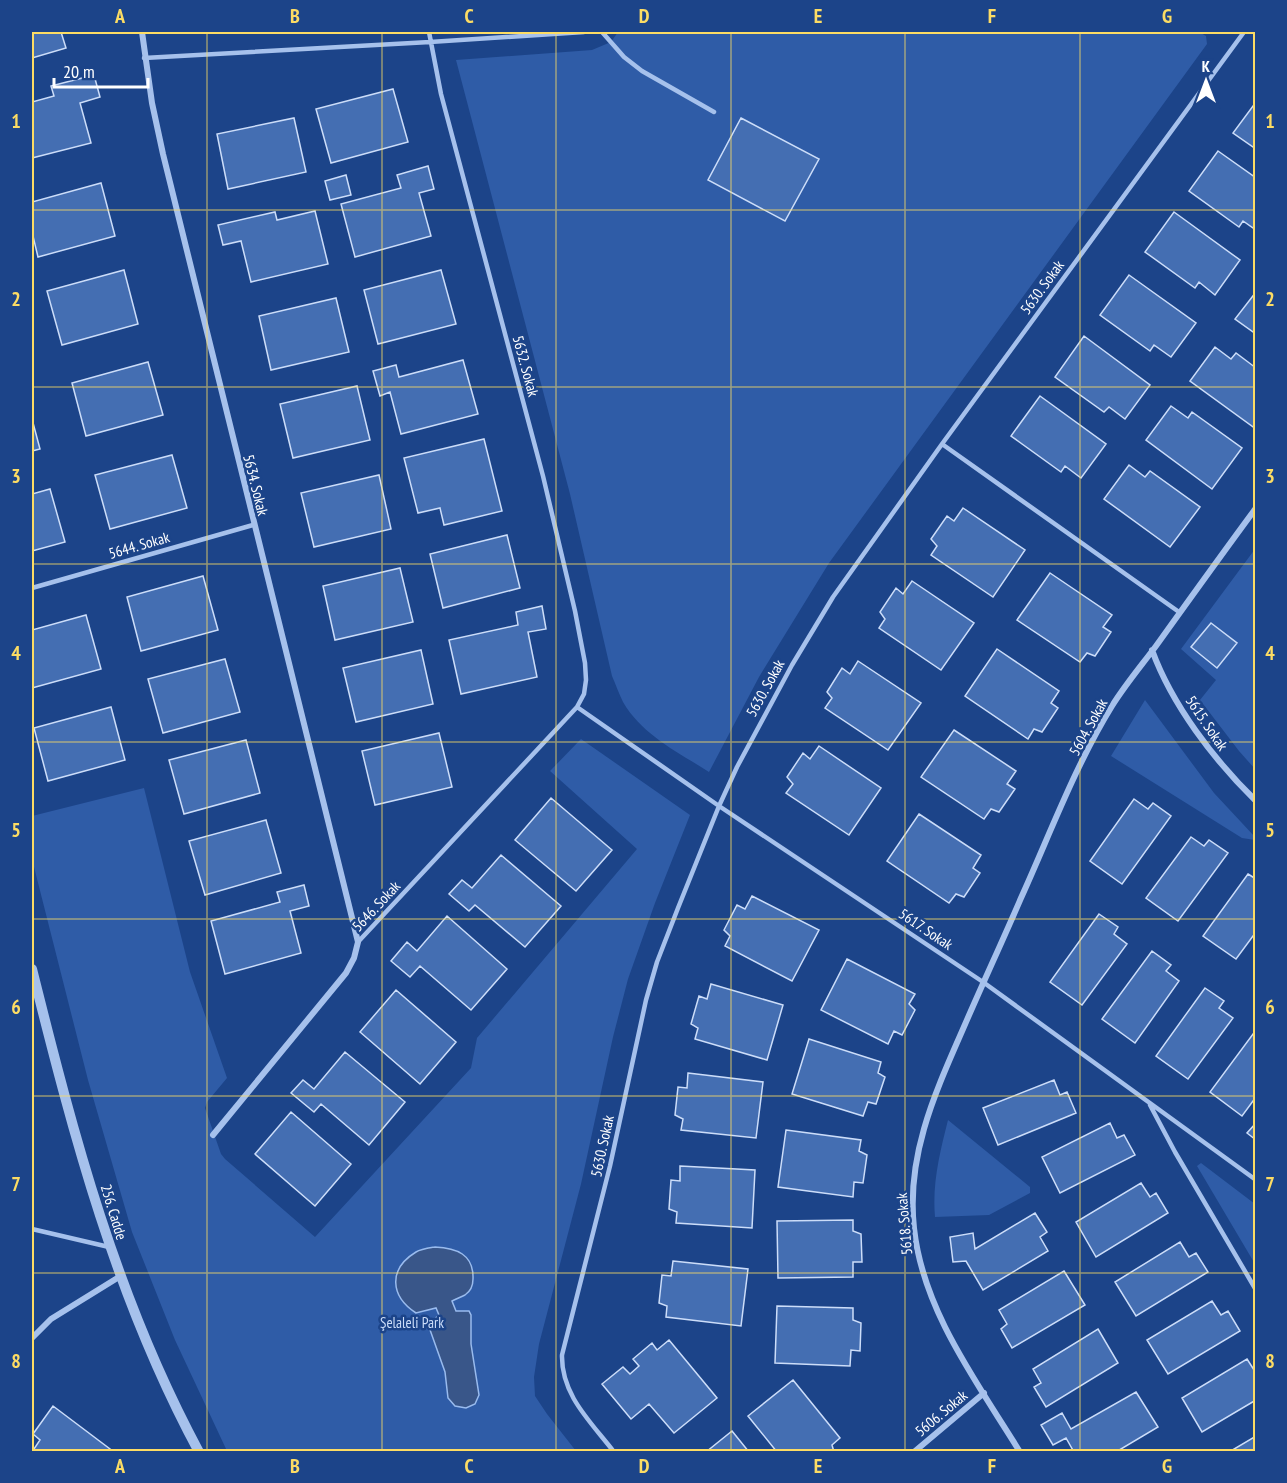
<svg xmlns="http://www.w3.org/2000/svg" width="1287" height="1483" viewBox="0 0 1287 1483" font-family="'PT Sans Narrow',sans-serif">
  <rect width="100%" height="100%" fill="#1c4489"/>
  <path fill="#2f5ca7" d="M618 32H1199L1206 36 1207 44 829 563 759 677 709 772C678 752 642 735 623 702 619 694 616 685 612 676L570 494 456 60 592 50 611 42Z
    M1255 549V769L1239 751 1200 700 1216 680 1181 649Z
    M1145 700 1214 793 1255 837V840L1242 838 1111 756Z
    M581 739 690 815 655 903 628 979 613 1037 581 1184 539 1344 534 1377 535 1396 547 1414 576 1451H227L175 1340 132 1232 88 1080 32 859V816L144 788 190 972 227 1078 207 1102 205 1108 221 1154 225 1159 315 1237 471 1068 477 1038 637 849 550 771Z
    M948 1120 1030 1187V1193L989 1215 935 1217C932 1183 940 1152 948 1120Z
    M1201 1163 1255 1204V1264L1197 1166Z"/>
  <path fill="#395689" stroke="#9be" stroke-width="1.5" d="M435 1247C456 1248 474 1254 473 1279 473 1285 471 1291 465 1295 461 1297 456 1299 452 1301L456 1311H469L471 1315V1344L479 1395 475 1404 466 1408 455 1406 448 1398 445 1372 429 1327 430 1323 439 1315 436 1308 416 1313C390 1296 388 1269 416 1252 421 1249 429 1248 435 1247Z"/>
  <path fill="#446eb2" stroke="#ccddf9" stroke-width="1.5" d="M32 32H61L66 48 32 58Z
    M94 75 100 97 80 103 91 143 32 158V102L54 96 51 86Z
    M393 89 408 142 331 163 316 109Z
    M1256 102V149L1233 133Z
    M294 118 306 172 228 189 217 134Z
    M741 118 819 159 785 221 708 180Z
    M1218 151 1256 178V230L1243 221 1239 227 1189 191Z
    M428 166 434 189 419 193 431 236 355 257 341 204 401 188 397 175Z
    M346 175 351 195 330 200 325 181Z
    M101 183 115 236 38 257 32 232V202Z
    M315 211 328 264 251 282 241 241 223 245 218 225 275 212 277 220Z
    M1174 212 1240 260 1215 295 1199 282 1195 288 1145 252Z
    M124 270 138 324 62 345 47 291Z
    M441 270 456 324 378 344 364 290Z
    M1129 275 1196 323 1171 357 1154 345 1150 351 1100 315Z
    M1256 292V334L1235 319Z
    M336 298 349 352 271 370 259 316Z
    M1084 336 1150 385 1125 419 1109 407 1104 412 1055 377Z
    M1215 347 1231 359 1236 353 1256 368V429L1190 381Z
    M463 360 478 414 401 434 390 392 380 396 373 371 396 365 399 377Z
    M148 362 163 415 86 436 72 383Z
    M357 386 370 440 293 458 280 404Z
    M1040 396 1106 444 1081 478 1065 466 1061 472 1011 436Z
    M1171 406 1188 418 1192 412 1242 448 1212 489 1146 440Z
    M32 419 40 449 32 451Z
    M484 439 502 511 444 525 440 508 418 513 404 458Z
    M172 455 187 508 110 529 95 475Z
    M1129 465 1145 477 1150 471 1200 507 1170 547 1104 499Z
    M379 475 391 529 314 547 301 493Z
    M50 489 65 542 32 551V494Z
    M963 508 1025 550 993 597 931 555 937 546 931 539 947 516 954 521Z
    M507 535 520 588 443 608 430 554Z
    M400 568 413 622 335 640 323 586Z
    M1050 573 1112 615 1103 627 1111 632 1095 656 1087 653 1080 662 1017 620Z
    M203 576 218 630 141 651 127 597Z
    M912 581 974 623 941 670 879 628 885 619 880 612 896 588 903 594Z
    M542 606 546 629 528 632 537 677 461 694 449 640 518 625 516 612Z
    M86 615 101 669 32 688V630Z
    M1211 623 1237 643 1217 668 1191 647Z
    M997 649 1059 691 1051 703 1058 708 1042 732 1034 729 1028 739 965 696Z
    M421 650 433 704 356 722 343 668Z
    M225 659 240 712 163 733 148 679Z
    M858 661 921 703 888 750 825 708 832 698 827 692 842 668 850 674Z
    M111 707 125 760 48 781 34 728Z
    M954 730 1016 771 1007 784 1015 789 999 812 991 809 984 819 921 777Z
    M439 733 452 787 375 805 362 751Z
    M246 740 260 793 184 814 169 760Z
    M819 746 881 788 849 835 786 793 793 784 787 777 803 753 810 759Z
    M551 798 612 850 576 891 515 840Z
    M1134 799 1148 809 1153 803 1171 816 1122 884 1090 861Z
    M919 814 981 855 973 868 980 873 964 897 956 894 949 903 887 861Z
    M266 820 281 873 205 895 189 841Z
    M1191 837 1204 846 1209 840 1228 853 1178 921 1146 898Z
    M501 855 561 906 525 947 475 905 469 911 449 894 462 880 472 888Z
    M1248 874 1256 879V932L1236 959 1203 936Z
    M304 885 309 906 290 911 301 953 225 974 211 921 280 902 277 892Z
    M752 896 819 930 792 981 725 946 730 936 724 930 737 905 745 909Z
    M1099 914 1118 927 1114 934 1127 944 1082 1005 1050 982Z
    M447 916 507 969 471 1010 420 966 410 977 391 961 407 942 417 951Z
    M1152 951 1171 965 1166 971 1179 981 1135 1043 1102 1019Z
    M847 959 915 994 909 1004 915 1010 902 1035 894 1031 888 1044 821 1010Z
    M711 984 783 1005 767 1060 695 1039 698 1028 691 1024 699 996 707 999Z
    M1205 988 1224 1001 1219 1008 1233 1018 1188 1079 1156 1056Z
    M396 990 456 1042 420 1084 360 1032Z
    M1256 1030V1097L1242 1116 1210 1092Z
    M809 1039 881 1062 878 1073 885 1077 876 1104 868 1102 863 1116 792 1094Z
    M345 1052 405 1102 369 1145 321 1104 314 1112 291 1093 303 1080 314 1089Z
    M688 1073 763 1082 756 1138 681 1130 683 1119 675 1115 678 1087 687 1088Z
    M1054 1080 1060 1095 1067 1092 1076 1113 998 1145 983 1108Z
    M291 1112 351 1164 315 1206 255 1154Z
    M1110 1123 1117 1138 1124 1135 1135 1155 1060 1193 1042 1157Z
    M1256 1123V1140L1247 1133Z
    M786 1130 861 1140 859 1151 867 1155 863 1183 854 1182 853 1197 778 1187Z
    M680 1166 755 1170 752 1228 676 1223 677 1212 669 1209 671 1180 680 1181Z
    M1141 1183 1150 1197 1156 1193 1168 1213 1096 1257 1076 1222Z
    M1035 1213 1047 1232 1040 1237 1048 1251 983 1290 966 1261 953 1262 950 1237 973 1233 975 1249Z
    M853 1220V1231L861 1234 862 1262H853V1277L778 1278 777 1221Z
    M1180 1242 1189 1257 1196 1253 1208 1272 1136 1316 1115 1282Z
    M673 1261 748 1269 741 1326 666 1317 667 1306 659 1303 662 1275 671 1276Z
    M1064 1271 1085 1305 1012 1348 1001 1329 1007 1324 999 1310Z
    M1212 1301 1221 1315 1228 1311 1240 1331 1168 1374 1147 1340Z
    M777 1306 853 1308V1320L861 1323 860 1351 851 1350 850 1366 775 1363Z
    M1098 1329 1118 1363 1046 1407 1034 1387 1041 1383 1033 1369Z
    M669 1340 717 1398 674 1433 649 1404 631 1419 602 1384 623 1367 630 1374 639 1366 633 1359 652 1343 657 1350Z
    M1247 1359 1256 1373V1400L1202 1432 1182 1398Z
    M793 1380 840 1438 832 1445 834 1452H777L748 1416Z
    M1136 1392 1158 1427 1116 1452H1074L1066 1438 1053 1445 1041 1425 1062 1413 1071 1429Z
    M53 1406 114 1452H32L40 1440 33 1434Z
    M732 1431 749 1452H706Z
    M1256 1436V1452H1229Z"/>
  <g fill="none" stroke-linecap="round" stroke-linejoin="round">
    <path stroke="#a6c1ec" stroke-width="4.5" d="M602 32 624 57 642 71 714 112
      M144 58 430 42 584 32
      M942 444 1179 612
      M32 588 253 525
      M577 707 719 806 983 982 1256 1180
      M358 942 577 707 584 694 586 680 585 663 575 611 543 476 441 94 429 32
      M1150 1105 1175 1152 1256 1290
      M32 1229 109 1247
      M614 1452C591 1422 561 1395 562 1355L610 1166 646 1000 657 962 678 908 719 806 737 767 792 665 833 597 942 444 1244 32"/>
    <path stroke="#a6c1ec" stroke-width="6" d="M142 32 152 103 163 154 358 942 354 958 346 973 213 1135
      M1152 650C1172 705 1214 760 1256 801
      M32 1338 51 1319 119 1277
      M914 1452 984 1393
      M1020 1452C977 1382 923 1311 914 1228 906 1156 935 1093 963 1029 982 985 1002 942 1021 898 1050 834 1075 766 1112 706 1125 685 1141 666 1156 646 1189 600 1222 554 1256 508"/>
    <path stroke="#a6c1ec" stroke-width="10" d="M32 969C74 1137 116 1298 199 1452"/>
  </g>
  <path fill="none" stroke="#fcdc64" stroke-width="1.5" stroke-opacity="0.55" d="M207 32V1452M382 32V1452M556 32V1452M731 32V1452M905 32V1452M1080 32V1452M32 210H1256M32 387H1256M32 564H1256M32 742H1256M32 919H1256M32 1096H1256M32 1273H1256"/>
  <g text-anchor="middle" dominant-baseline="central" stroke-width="5" stroke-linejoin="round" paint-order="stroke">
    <g font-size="15" fill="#fff" stroke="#1c4489">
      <text transform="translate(1042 287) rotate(-54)">5630. Sokak</text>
      <text transform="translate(526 366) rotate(75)">5632. Sokak</text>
      <text transform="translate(256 485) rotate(76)">5634. Sokak</text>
      <text transform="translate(139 545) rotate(-16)">5644. Sokak</text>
      <text transform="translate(765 688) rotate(-61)">5630. Sokak</text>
      <text transform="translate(1207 723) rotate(56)">5615. Sokak</text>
      <text transform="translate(1088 727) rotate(-61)">5604. Sokak</text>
      <text transform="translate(376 906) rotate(-47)">5646. Sokak</text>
      <text transform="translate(926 929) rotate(34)">5617. Sokak</text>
      <text transform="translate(602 1146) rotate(-78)">5630. Sokak</text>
      <text transform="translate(114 1212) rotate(73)">256. Cadde</text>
      <text transform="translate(904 1224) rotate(-95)">5618. Sokak</text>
      <text transform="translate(941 1413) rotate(-40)">5606. Sokak</text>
    </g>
    <g font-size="15" fill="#ccddf9" stroke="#1c4489">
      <text x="412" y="1322">Şelaleli Park</text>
    </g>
  </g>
  <rect width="1287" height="1483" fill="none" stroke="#1c4489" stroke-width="66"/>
  <g transform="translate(1206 81)" stroke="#1c4489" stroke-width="4.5" paint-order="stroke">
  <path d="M0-4.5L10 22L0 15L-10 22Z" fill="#ffffff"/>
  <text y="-9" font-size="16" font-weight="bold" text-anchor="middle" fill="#ffffff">K</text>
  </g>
  <path d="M54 78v9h94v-9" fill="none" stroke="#ffffff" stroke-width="3"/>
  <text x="63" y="78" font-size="18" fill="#ffffff" stroke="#1c4489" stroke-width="4.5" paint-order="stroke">20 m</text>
  <rect x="33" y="33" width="1221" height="1417" fill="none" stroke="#fcdc64" stroke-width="2"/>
  <g font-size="20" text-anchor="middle" font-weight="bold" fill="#fcdc64">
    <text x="120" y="23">A</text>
    <text x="295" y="23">B</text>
    <text x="469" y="23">C</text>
    <text x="644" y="23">D</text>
    <text x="818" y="23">E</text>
    <text x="992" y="23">F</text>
    <text x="1167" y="23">G</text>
    <text x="16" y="128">1</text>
    <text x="1270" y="128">1</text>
    <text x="16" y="306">2</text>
    <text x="1270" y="306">2</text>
    <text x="16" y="483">3</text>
    <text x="1270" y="483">3</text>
    <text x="16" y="660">4</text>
    <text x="1270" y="660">4</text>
    <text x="16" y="837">5</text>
    <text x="1270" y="837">5</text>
    <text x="16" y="1014">6</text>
    <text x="1270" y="1014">6</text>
    <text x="16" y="1191">7</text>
    <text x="1270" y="1191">7</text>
    <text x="16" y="1368">8</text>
    <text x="1270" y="1368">8</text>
    <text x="120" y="1473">A</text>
    <text x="295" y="1473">B</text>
    <text x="469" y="1473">C</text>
    <text x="644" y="1473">D</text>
    <text x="818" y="1473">E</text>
    <text x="992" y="1473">F</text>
    <text x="1167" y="1473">G</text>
  </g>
</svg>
